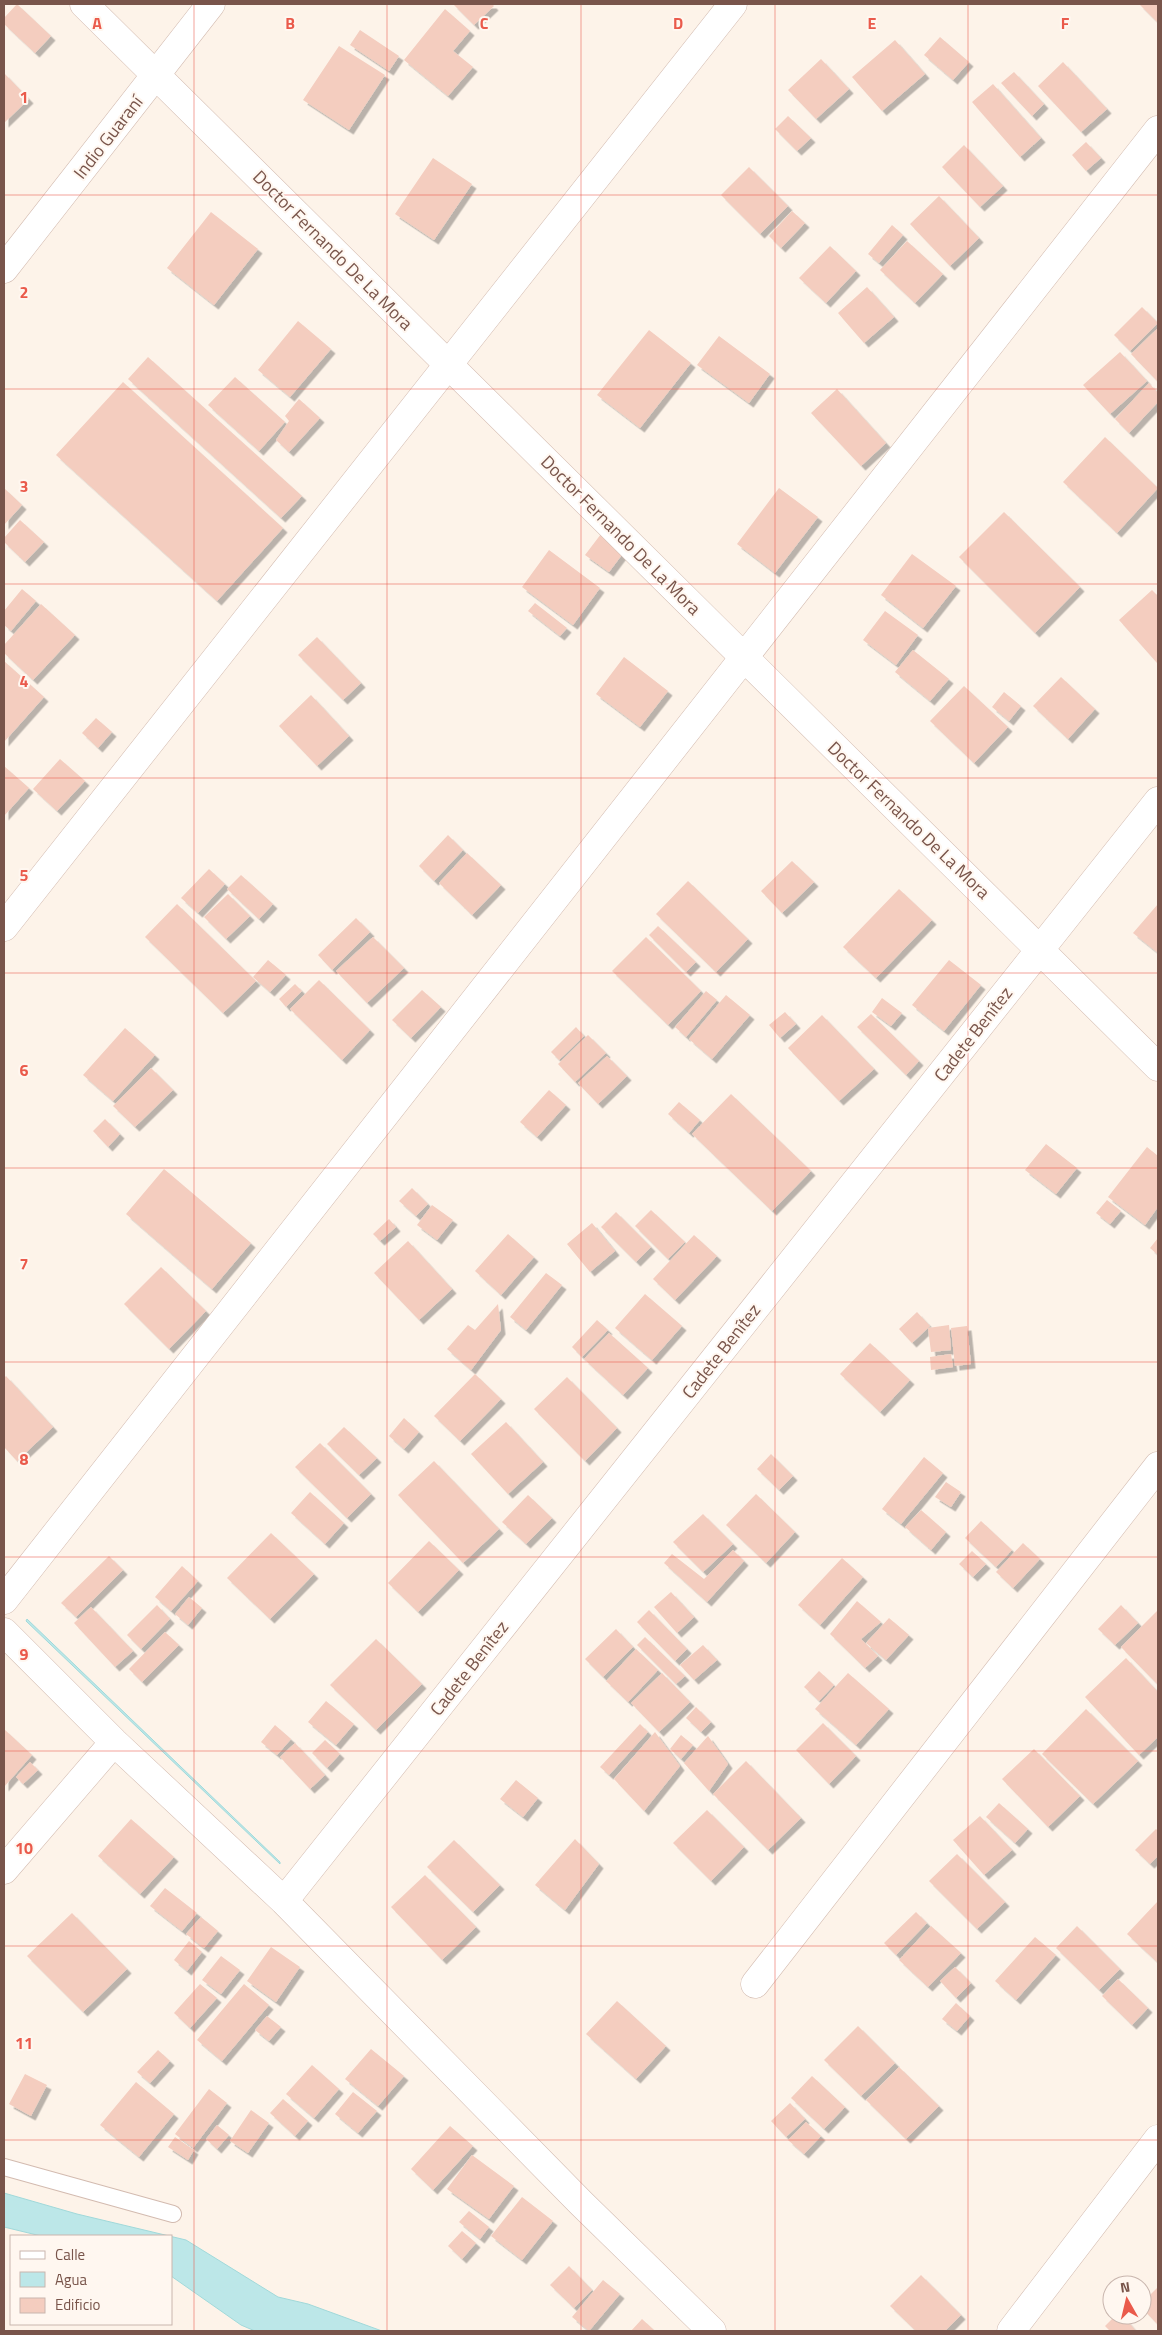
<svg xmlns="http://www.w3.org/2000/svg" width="1162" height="2335" viewBox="0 0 1162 2335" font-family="'Titillium Web',sans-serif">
  <defs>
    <filter id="shadow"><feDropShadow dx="4.5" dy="4.5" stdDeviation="0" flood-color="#0004"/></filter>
  </defs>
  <rect width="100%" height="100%" fill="#fdf3e9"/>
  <path fill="#bce7e8" stroke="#a1d9da" d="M27 1619 280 1862V1864L26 1621Z
    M4 2193 77 2214 186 2240 278 2297 308 2304 382 2331H255L241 2325 171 2276V2236H41L4 2227Z"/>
  <path fill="#f4cdbf" filter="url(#shadow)" d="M17 4 51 36 35 53 4 24V18Z
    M453 4H492L494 6 474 25Z
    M1139 4H1158V23Z
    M445 9 470 31 453 51 473 67 448 96 404 60Z
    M360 30 399 56 389 71 350 45Z
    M940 37 969 62 953 80 924 55Z
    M895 40 925 74 882 111 852 77Z
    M339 46 385 75 349 130 303 100Z
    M821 59 849 89 816 119 788 90Z
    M1063 62 1107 109 1081 132 1038 86Z
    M1014 72 1044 104 1032 116 1001 83Z
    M4 73 29 99 4 123Z
    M993 84 1041 138 1020 157 972 102Z
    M788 116 811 138 797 151 775 129Z
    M1086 142 1101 158 1086 171 1072 155Z
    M964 145 1003 186 980 207 942 167Z
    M433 158 472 184 434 240 395 214Z
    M749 167 788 206 760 234 721 195Z
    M939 196 979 238 950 266 910 224Z
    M792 211 805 223 781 248 769 236Z
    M211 212 258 249 214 305 167 268Z
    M892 225 903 235 879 263 868 254Z
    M907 241 943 274 915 303 880 270Z
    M830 246 856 271 826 303 799 278Z
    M867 287 894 317 864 343 838 313Z
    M1142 307 1158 323 1130 351 1114 335Z
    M298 321 331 349 290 397 258 370Z
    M1158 328V382L1131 354Z
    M649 330 691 363 640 428 597 395Z
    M719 336 770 374 749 403 697 365Z
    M1120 352 1147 381 1110 414 1083 385Z
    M148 357 302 496 281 518 128 379Z
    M235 377 285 422 259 451 208 405Z
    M123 382 283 528 217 601 56 455Z
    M1149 383 1158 393V402L1129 433 1115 419Z
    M837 389 886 443 861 466 811 413Z
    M299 399 320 418 289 452 276 440 289 421 285 416Z
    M1105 437 1158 488 1117 533 1063 482Z
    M4 488 22 505 4 525Z
    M779 488 818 517 775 573 737 544Z
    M1004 512 1080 587 1035 633 959 557Z
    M20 520 44 542 25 562 4 542V538Z
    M601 534 624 552 609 572 585 555Z
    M549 550 600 588 573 625 522 587Z
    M912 554 956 586 923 628 881 595Z
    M22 589 36 601 11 631 4 625V611Z
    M1152 590 1158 596V664L1119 620Z
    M535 603 567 628 560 636 528 611Z
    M41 604 75 635 33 680 4 653V645Z
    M885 611 918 635 896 665 863 640Z
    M317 637 361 683 343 700 298 655Z
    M913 650 949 679 930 701 895 672Z
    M624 657 668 691 640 727 596 694Z
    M4 661 44 697 4 742Z
    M1061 677 1095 709 1068 739 1033 706Z
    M964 686 1008 727 974 763 930 721Z
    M1004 692 1021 706 1009 721 992 707Z
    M311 695 349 736 317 766 279 726Z
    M96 718 112 732 98 748 82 733Z
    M60 759 85 781 57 811 33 789Z
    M4 766 29 788 4 816Z
    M448 835 463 850 434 881 419 866Z
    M467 853 501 885 472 915 439 883Z
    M792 861 814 882 782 913 761 891Z
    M209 869 225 884 198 913 181 898Z
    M241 875 273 904 259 919 227 889Z
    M688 881 748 939 716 972 656 914Z
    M899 889 932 920 876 978 843 947Z
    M228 894 250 916 226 939 204 917Z
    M177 904 256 981 223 1013 145 937Z
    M1158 904V953L1133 933Z
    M356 918 370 932 332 970 318 955Z
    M658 926 696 962 686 972 649 935Z
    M373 937 404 968 367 1003 336 971Z
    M646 937 701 991 668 1025 612 971Z
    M268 960 286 975 270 992 253 977Z
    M949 960 981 985 944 1031 912 1005Z
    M319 980 370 1030 342 1060 290 1009Z
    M295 984 302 991 286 1007 279 999Z
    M422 990 441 1007 411 1038 392 1020Z
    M706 991 717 1000 686 1037 675 1027Z
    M726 995 750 1015 712 1059 689 1039Z
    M882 998 902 1013 891 1026 872 1012Z
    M785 1012 796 1024 780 1038 769 1025Z
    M871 1014 919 1061 906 1075 857 1027Z
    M822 1015 874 1069 839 1101 788 1048Z
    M576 1027 584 1036 559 1060 551 1052Z
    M125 1028 155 1055 113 1101 83 1075Z
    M588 1035 606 1053 575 1082 558 1064Z
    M607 1056 627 1076 598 1104 578 1083Z
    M151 1068 173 1090 135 1127 113 1106Z
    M549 1090 566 1105 537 1137 520 1122Z
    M731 1094 811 1171 772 1211 692 1134Z
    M679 1102 700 1120 689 1133 668 1114Z
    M105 1119 120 1134 108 1147 93 1131Z
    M1046 1144 1077 1168 1056 1194 1025 1170Z
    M1147 1147 1158 1156V1207L1145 1225 1108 1197Z
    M164 1169 251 1243 212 1289 126 1214Z
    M412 1188 428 1204 416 1216 399 1201Z
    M1107 1200 1121 1211 1110 1224 1096 1213Z
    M432 1205 453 1220 437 1240 417 1225Z
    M651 1210 685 1242 668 1259 635 1226Z
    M616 1212 651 1247 636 1262 601 1227Z
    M389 1219 396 1227 380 1241 373 1234Z
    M592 1223 615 1251 590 1272 567 1244Z
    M508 1234 534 1257 501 1295 475 1271Z
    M694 1235 717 1256 675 1300 653 1279Z
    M1158 1238V1255L1150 1248Z
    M408 1241 452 1289 419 1320 374 1273Z
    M161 1267 206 1311 169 1349 124 1304Z
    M546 1273 562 1285 526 1330 510 1317Z
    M645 1294 682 1326 652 1360 615 1328Z
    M498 1304 501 1330 471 1370 447 1349 468 1325 475 1330Z
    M917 1312 930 1326 912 1343 899 1329Z
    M597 1320 608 1330 582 1357 572 1347Z
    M949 1325 951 1350 931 1352 928 1328Z
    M967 1326 971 1364 955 1366 951 1328Z
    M609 1333 648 1368 623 1395 584 1359Z
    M870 1343 910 1380 880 1412 840 1374Z
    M951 1354 953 1367 931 1370 930 1357Z
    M475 1374 501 1399 460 1441 434 1416Z
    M6 1376 53 1427 17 1461 4 1447V1378Z
    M567 1377 617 1428 585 1461 534 1409Z
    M404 1418 419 1432 404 1449 389 1436Z
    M506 1422 543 1462 508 1494 471 1454Z
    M344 1427 377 1458 359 1475 327 1444Z
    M320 1443 371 1494 347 1518 295 1467Z
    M771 1454 793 1476 779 1490 757 1469Z
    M924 1457 943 1473 901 1524 882 1509Z
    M434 1461 499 1529 463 1563 398 1495Z
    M946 1482 961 1492 951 1507 935 1497Z
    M310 1492 344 1523 325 1544 291 1513Z
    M756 1494 795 1532 766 1563 726 1525Z
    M528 1495 552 1518 526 1544 502 1522Z
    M921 1510 946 1532 931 1550 905 1527Z
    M703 1514 733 1544 703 1572 673 1542Z
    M981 1521 1012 1550 996 1567 965 1538Z
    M271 1533 314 1574 270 1619 227 1578Z
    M429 1541 459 1570 418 1612 388 1583Z
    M1023 1543 1040 1559 1013 1588 996 1572Z
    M733 1550 744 1561 707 1602 664 1563 672 1554 704 1579Z
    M972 1551 986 1564 973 1577 959 1564Z
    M109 1556 123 1570 76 1617 61 1603Z
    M842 1558 863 1577 820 1625 798 1605Z
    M182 1566 198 1581 171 1611 155 1597Z
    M671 1592 694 1617 677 1633 654 1607Z
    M189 1597 202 1608 188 1625 175 1614Z
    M857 1601 881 1622 861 1639 878 1656 865 1668 830 1634Z
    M157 1605 170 1619 141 1649 127 1635Z
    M1121 1605 1138 1623 1115 1645 1098 1629Z
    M91 1607 133 1651 115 1667 74 1623Z
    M649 1610 687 1649 675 1661 637 1622Z
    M1158 1610V1685L1121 1647Z
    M889 1618 909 1635 886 1660 866 1643Z
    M616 1629 633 1647 603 1677 585 1659Z
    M165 1632 179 1645 142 1682 129 1669Z
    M645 1637 685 1676 676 1684 637 1645Z
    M376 1639 422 1684 376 1730 330 1685Z
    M703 1645 717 1660 694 1680 680 1665Z
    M636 1649 658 1670 628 1702 606 1681Z
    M1126 1658 1158 1692V1737L1139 1755 1085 1697Z
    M819 1671 834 1685 819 1701 804 1687Z
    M662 1673 690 1702 659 1732 631 1703Z
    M848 1673 889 1709 856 1745 815 1709Z
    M326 1701 354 1724 336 1745 308 1722Z
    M696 1707 711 1722 701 1732 686 1718Z
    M1086 1709 1138 1761 1093 1804 1042 1754Z
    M823 1723 856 1756 829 1784 796 1750Z
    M640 1724 648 1732 609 1775 600 1767Z
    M275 1725 291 1739 277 1755 261 1742Z
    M4 1729 32 1755 4 1787Z
    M655 1732 680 1766 644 1811 614 1779Z
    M681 1735 693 1745 681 1759 670 1749Z
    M708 1736 728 1764 709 1791 684 1763Z
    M325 1740 340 1754 327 1768 312 1753Z
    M295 1743 325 1775 310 1789 280 1757Z
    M1034 1749 1080 1796 1048 1827 1002 1779Z
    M746 1761 801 1818 768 1850 713 1794Z
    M30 1762 38 1770 23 1784 16 1777Z
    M516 1780 538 1798 523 1817 500 1799Z
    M999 1803 1028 1829 1015 1843 986 1817Z
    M707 1810 744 1847 711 1881 673 1843Z
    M980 1816 1012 1850 984 1875 953 1840Z
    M131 1819 174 1857 140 1894 98 1856Z
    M1156 1829 1158 1831V1856L1150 1864 1135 1850Z
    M575 1839 599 1864 565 1910 535 1885Z
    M454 1840 500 1885 473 1912 427 1867Z
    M957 1854 1005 1902 977 1929 929 1881Z
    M425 1875 476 1927 442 1960 391 1907Z
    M165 1888 197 1913 182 1931 150 1906Z
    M1158 1901V1963L1127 1934Z
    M916 1912 927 1923 896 1955 884 1943Z
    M72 1913 127 1969 83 2012 27 1956Z
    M201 1917 218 1931 204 1948 186 1934Z
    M931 1926 961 1953 928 1987 899 1960Z
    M1077 1926 1120 1969 1099 1990 1056 1948Z
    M1035 1937 1056 1955 1016 2000 995 1981Z
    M189 1941 202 1952 187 1971 174 1960Z
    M271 1947 300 1967 276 2002 247 1981Z
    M221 1956 240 1970 221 1994 202 1980Z
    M955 1967 971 1983 956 1998 940 1981Z
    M1118 1979 1148 2008 1132 2025 1102 1996Z
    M200 1984 217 1998 190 2028 174 2013Z
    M244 1984 269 2005 222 2061 197 2040Z
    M617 2001 666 2046 636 2079 586 2034Z
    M956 2003 970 2016 957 2031 942 2019Z
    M267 2016 281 2027 269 2041 255 2030Z
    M858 2026 895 2063 861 2096 824 2060Z
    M371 2049 404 2076 378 2106 345 2079Z
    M158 2050 170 2061 150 2083 137 2072Z
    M312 2065 339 2089 314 2118 286 2094Z
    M899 2067 939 2106 906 2139 866 2100Z
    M25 2074 47 2085 31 2116 9 2104Z
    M812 2076 845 2107 824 2129 791 2098Z
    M136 2082 174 2114 139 2157 100 2125Z
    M209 2089 227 2103 193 2148 175 2134Z
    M353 2092 377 2111 358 2133 335 2114Z
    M283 2099 308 2121 295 2136 270 2113Z
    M790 2103 805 2119 786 2137 771 2121Z
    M251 2110 269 2123 248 2153 230 2141Z
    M806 2122 821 2136 804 2154 788 2140Z
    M217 2125 229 2135 217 2149 206 2139Z
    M450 2126 473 2146 433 2190 411 2169Z
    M175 2137 194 2150 188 2160 168 2147Z
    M472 2155 514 2186 489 2219 447 2189Z
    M522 2197 553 2221 522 2260 491 2236Z
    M469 2211 489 2227 480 2239 459 2222Z
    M462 2231 476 2243 462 2259 448 2246Z
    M569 2266 592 2290 574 2308 550 2285Z
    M921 2275 961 2315 945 2331H916L890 2306Z
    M603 2280 620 2294 589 2331 572 2317Z
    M1158 2287V2325L1142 2308V2303Z
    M1116 2315H1122L1136 2331H1110L1105 2326Z
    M642 2319 655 2331H631Z"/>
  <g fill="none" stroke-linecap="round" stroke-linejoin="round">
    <g stroke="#d3bbb0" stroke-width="18">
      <path id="service" d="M4 2167 173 2214"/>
    </g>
    <g stroke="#d3bbb0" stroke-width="29">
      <path id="minor" d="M84 4 1158 1067
        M4 269 211 4
        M4 927 733 4
        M4 1600 1158 130
        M4 1632 114 1742 284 1901 581 2203 712 2331
        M4 1870 114 1742
        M284 1901 1158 801
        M755 1984 1158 1466
        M1011 2331 1158 2139"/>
    </g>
    <use href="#service" stroke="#fff" stroke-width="16"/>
    <use href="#minor" stroke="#fff" stroke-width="28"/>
  </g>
  <path fill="none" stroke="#ea5a4b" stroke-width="1" stroke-opacity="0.55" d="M194 4V2331M387 4V2331M581 4V2331M775 4V2331M968 4V2331M4 195H1158M4 389H1158M4 584H1158M4 778H1158M4 973H1158M4 1168H1158M4 1362H1158M4 1557H1158M4 1751H1158M4 1946H1158M4 2140H1158"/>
  <g text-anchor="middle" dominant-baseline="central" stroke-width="4" stroke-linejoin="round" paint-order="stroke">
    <g font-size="18" fill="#79554b" stroke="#fff7f0">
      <text transform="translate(108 137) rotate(-52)">Indio Guaraní</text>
      <text transform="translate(333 250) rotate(45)">Doctor Fernando De La Mora</text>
      <text transform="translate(621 535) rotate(45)">Doctor Fernando De La Mora</text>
      <text transform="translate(909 820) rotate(44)">Doctor Fernando De La Mora</text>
      <text transform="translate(973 1034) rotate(-52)">Cadete Benítez</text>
      <text transform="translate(721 1351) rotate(-52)">Cadete Benítez</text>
      <text transform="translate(469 1668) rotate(-52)">Cadete Benítez</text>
    </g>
  </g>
  <g font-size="16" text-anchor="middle" font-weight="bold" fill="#ea5a4b" stroke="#fff7f0" stroke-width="4" stroke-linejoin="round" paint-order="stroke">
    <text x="97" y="29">A</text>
    <text x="290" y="29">B</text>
    <text x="484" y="29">C</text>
    <text x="678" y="29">D</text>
    <text x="872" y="29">E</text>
    <text x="1065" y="29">F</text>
    <text x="24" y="103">1</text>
    <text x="24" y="298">2</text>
    <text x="24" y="492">3</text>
    <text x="24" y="687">4</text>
    <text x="24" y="881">5</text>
    <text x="24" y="1076">6</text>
    <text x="24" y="1270">7</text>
    <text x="24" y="1465">8</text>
    <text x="24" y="1660">9</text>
    <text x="24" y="1854">10</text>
    <text x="24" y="2049">11</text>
  </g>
  <rect width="1162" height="2335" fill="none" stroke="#79554b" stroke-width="10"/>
  <rect x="10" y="2235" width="162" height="90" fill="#fff7f0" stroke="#c9b6ae"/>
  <rect x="20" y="2251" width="25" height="8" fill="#ffffff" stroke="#c9b6ae"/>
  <text x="55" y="2260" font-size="15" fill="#79554b">Calle</text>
  <rect x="20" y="2272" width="25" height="15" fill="#bce7e8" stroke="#c9b6ae"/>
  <text x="55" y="2285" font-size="15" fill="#79554b">Agua</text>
  <rect x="20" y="2298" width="25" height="15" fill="#f4cdbf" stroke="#c9b6ae"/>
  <text x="55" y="2310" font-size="15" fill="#79554b">Edificio</text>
  <g transform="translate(1127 2300) rotate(352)"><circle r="24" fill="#fff7f0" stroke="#c9b6ae"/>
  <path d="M0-4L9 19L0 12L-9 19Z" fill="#ea5a4b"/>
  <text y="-8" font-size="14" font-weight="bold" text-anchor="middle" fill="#79554b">N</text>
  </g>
</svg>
